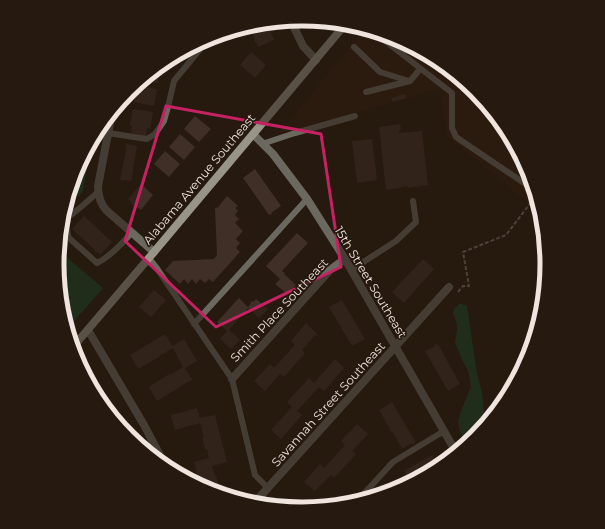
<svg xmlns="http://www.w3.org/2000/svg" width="605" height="529" viewBox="0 0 605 529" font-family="Montserrat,sans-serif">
  <rect width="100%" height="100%" fill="#26190f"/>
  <path fill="#301e0f" d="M363 31 397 38 476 91 529 171 535 200 531 205 447 136 441 95 435 91 279 133Z
    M83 359 130 439 129 438 79 363Z"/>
  <path fill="#1a4628" d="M91 147 82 194 80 193V196H76L70 198 76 170Z
    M60 250 71 261 103 288 69 327 57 264Z
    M459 304H462L467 306 477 374 482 392 485 424 476 438 466 445 460 431 458 421 461 411 471 387 468 370 463 362 455 342 457 331V324L453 313 454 309Z"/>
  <path fill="#3f2f27" d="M268 26 274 40 258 47 256 42 255 43 254 40H255L252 33 246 36 245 32 251 29Z
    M251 52 266 65 255 78 240 65Z
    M160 70 158 83 144 81 155 73Z
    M137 86 157 89 154 106 134 102Z
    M405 94 407 98 393 102 391 98Z
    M133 109 153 112 150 129 147 128 146 136 131 133 132 126 130 125Z
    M195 116 211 129 199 142 184 129Z
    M400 124 401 129 399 131V133L422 131 428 185 408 188 407 186 401 187 399 188 386 190 379 127Z
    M180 134 195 147 184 160 169 147Z
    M372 139 377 180 357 183 352 141Z
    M126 144 137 146 131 181 120 180 126 151Z
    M165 151 180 164 169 177 154 164Z
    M255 169 281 206 271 213 272 214 271 215 270 214 269 215 243 178Z
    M141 184 153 195 141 210 136 206 135 207 133 205 131 204 132 203 128 199Z
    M227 196 238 206 235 208 238 211 235 215 239 219 235 223 243 231 236 239 240 243 236 248 240 252 213 282 209 279 205 283 200 279 196 284 192 279 188 284 184 279 180 284 165 270 173 261 214 259 217 255 215 208 219 207V206Z
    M84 216 112 242 100 255 98 252 97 253 94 250H95L72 229Z
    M297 233 308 243 282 271 285 273 284 274 296 285 287 294 275 284 280 279 266 266Z
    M423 259 434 269 404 303 392 292Z
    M154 290 166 300 151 317 139 307Z
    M239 298 248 307 251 303 250 302 252 301 253 302 256 299 268 309 259 318 248 308 229 330 240 340 231 349 220 339 227 331 217 322Z
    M342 300 365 339 352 346 329 307Z
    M306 323 318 335 317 336 315 335 302 350 305 353 284 377 280 374 265 391 254 381 270 364 274 368 295 345 291 341Z
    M165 334 172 346 184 339 197 361 185 368 191 378H192L193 379 157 401 149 387 169 374 170 375 183 367 173 348 159 356V357L138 369 130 355Z
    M434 344H436V345L438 344 460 384 448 391 425 351 435 346Z
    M527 352 530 354 529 359 519 374 516 373Z
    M335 359 344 368 324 391 319 387 297 411 302 415 281 439 271 430 292 407 287 402 309 378 314 383Z
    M392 402 415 441 414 442 415 443 413 445 412 443 402 449 392 431 391 432 389 430 390 429 379 410Z
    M197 408 200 418 215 415 227 462 212 466 215 476 216 475 219 487 218 488 219 493 208 491 200 486 194 462 209 458 207 449H205L202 437H204L200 423 175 430 171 415Z
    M357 424 368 434 352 451 356 454 334 478 331 475 315 491 304 482 320 464 324 468 345 445 341 441Z
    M432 455 437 464 400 489 398 487 410 480 404 471Z"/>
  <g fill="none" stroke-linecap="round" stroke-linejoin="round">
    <path stroke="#7c7068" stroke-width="2" stroke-dasharray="4 2" stroke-linecap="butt" d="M458 292 463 286H469L463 252 506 235 535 197"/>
    <path stroke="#6b6860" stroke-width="6" d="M375 33 452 93V128L456 137 527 185 532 182
      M354 47 380 72 409 81
      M366 92 410 81 420 69
      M108 133 147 139 155 134 164 121 168 107 174 81 210 37
      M262 144 295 133 355 116
      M66 219 81 207 98 192
      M65 224 69 238 97 263C111 256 122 244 132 232
      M149 258 156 267 232 379 255 475 268 488
      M351 270 396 241 416 222 413 201
      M194 324 307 199
      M146 450 155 445
      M359 499 393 462 444 431"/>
    <path stroke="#6b6860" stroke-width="8" d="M291 21 303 46 316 60
      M111 118 98 186C98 196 100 203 106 210L154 252
      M253 134 273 154 307 199 345 259 456 452
      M88 330 144 425 163 461
      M232 379 330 270 345 259
      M256 501 449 287"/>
    <path stroke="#989487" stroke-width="8" d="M73 347 154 252 343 27"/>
  </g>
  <path d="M0 0H605V529H0ZM166 106 321 134 341 267 216 327 125 241Z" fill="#26190f" fill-opacity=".55" fill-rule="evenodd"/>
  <path fill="none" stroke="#c42262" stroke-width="3" stroke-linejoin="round" d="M166 106 321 134 341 267 216 327 125 241Z"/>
  <g text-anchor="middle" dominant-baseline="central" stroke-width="3.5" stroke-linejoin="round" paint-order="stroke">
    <g font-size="12" fill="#efe5de" stroke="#26190f">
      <text transform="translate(199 179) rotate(-50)">Alabama Avenue Southeast</text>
      <text transform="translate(371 282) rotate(59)">15th Street Southeast</text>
      <text transform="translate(279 310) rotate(-47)">Smith Place Southeast</text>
      <text transform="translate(328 404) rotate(-48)">Savannah Street Southeast</text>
    </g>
  </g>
  <path d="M0 0H605V529H0ZM64 264a238 238 0 1 1 476 0a238 238 0 1 1-476 0Z" fill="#26190f" fill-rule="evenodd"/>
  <path fill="none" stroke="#efe5de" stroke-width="5" d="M64 264a238 238 0 1 1 476 0a238 238 0 1 1-476 0Z"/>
</svg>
